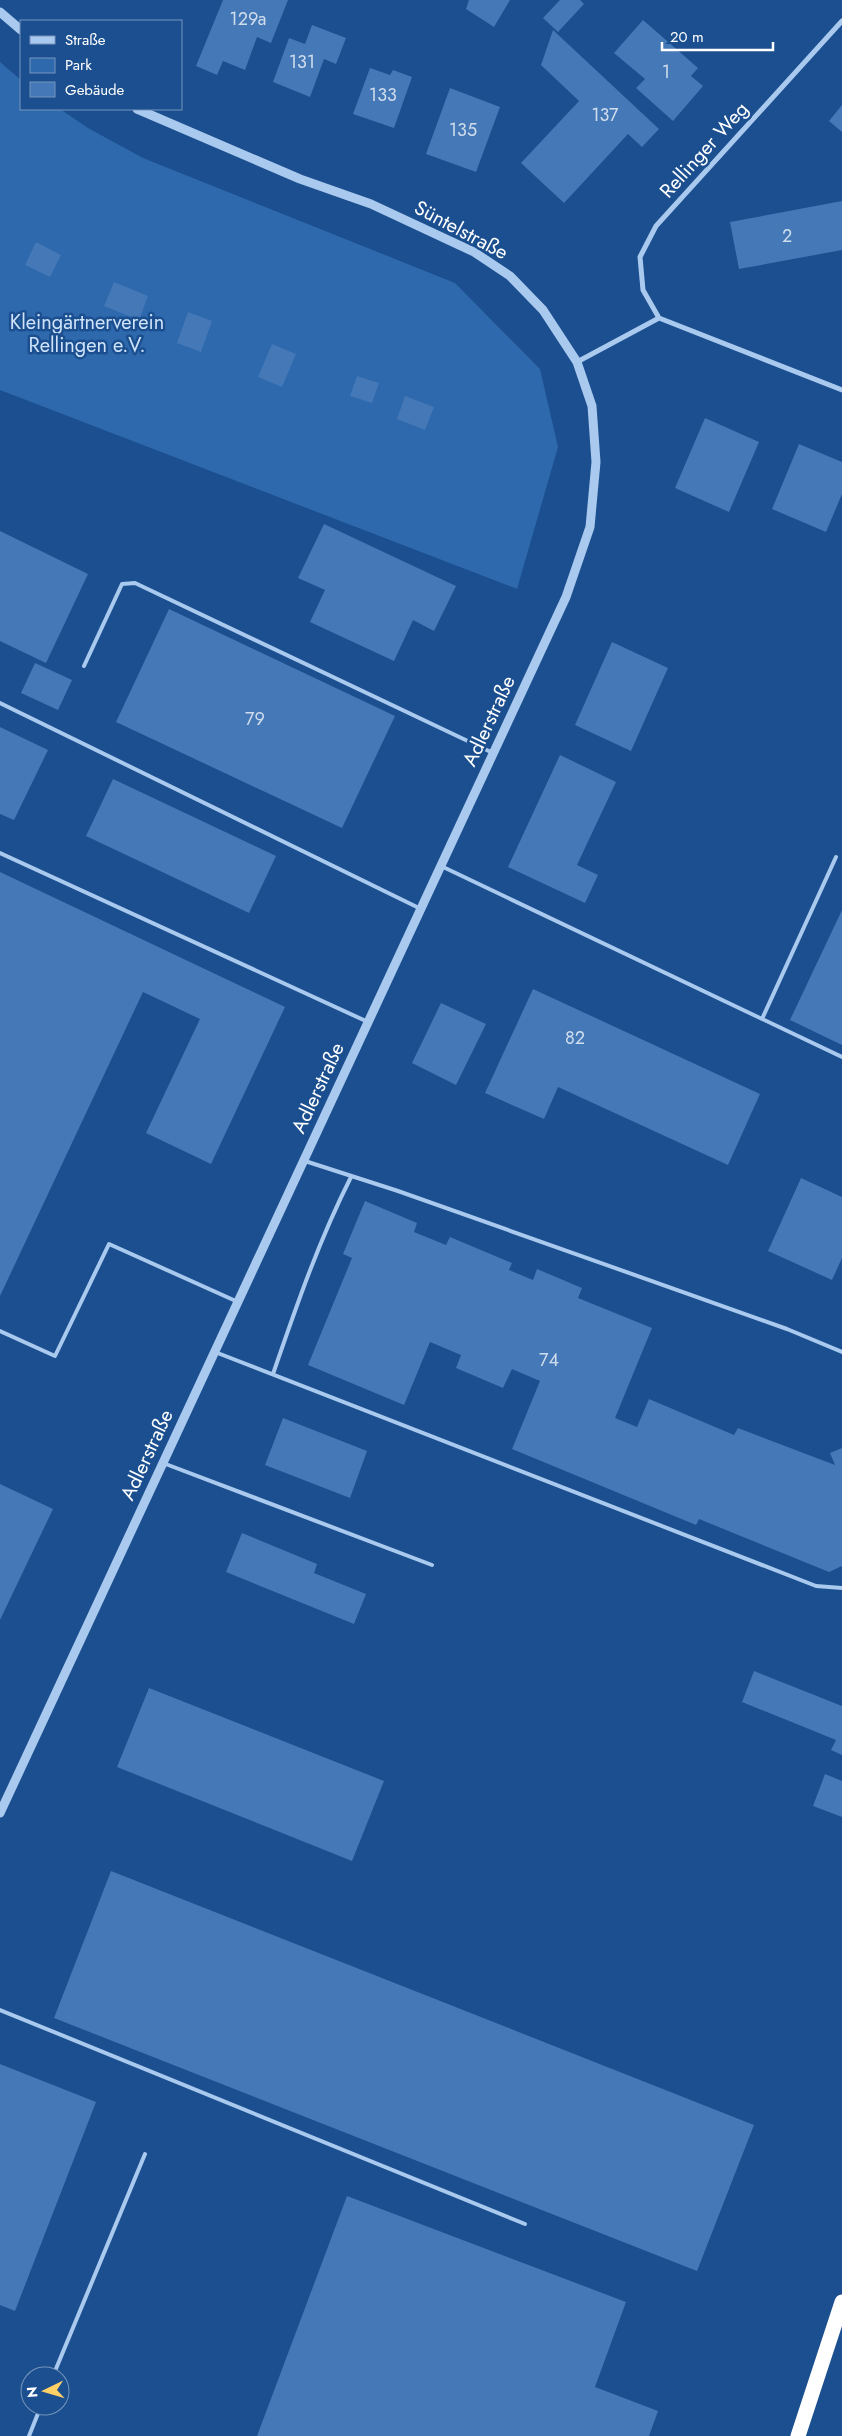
<svg xmlns="http://www.w3.org/2000/svg" width="842" height="2436" viewBox="0 0 842 2436" font-family="Jost,sans-serif">
  <rect width="100%" height="100%" fill="#1b4f8f"/>
  <path fill="#2e69ad" d="M0 62 21 80V109H60L88 128 143 158 455 283 540 369 558 447 517 589 0 390Z"/>
  <path fill="#4478b7" d="M223 0H288L271 43 257 37 245 70 223 61 217 75 196 66Z
    M469 0H510L494 27 466 9Z
    M560 0H580L584 4 558 32 543 18Z
    M643 20 698 68 691 76 703 86 673 121 636 88 645 79 614 53Z
    M312 25 346 38 336 64 324 59 310 97 273 82 289 38 305 44Z
    M553 30 659 129 642 147 628 134 564 203 521 163 579 101 541 65Z
    M370 68 390 75 393 70 412 77 394 128 353 114Z
    M450 88 500 107 476 172 426 154Z
    M842 105V132L829 121Z
    M842 201V250L739 269 730 222Z
    M36 242 61 255 50 277 25 265Z
    M114 282 148 296 139 320 104 306Z
    M188 312 212 321 201 352 177 343Z
    M272 344 296 354 282 387 258 377Z
    M357 376 379 383 372 403 350 396Z
    M405 396 434 407 425 430 397 419Z
    M705 418 759 442 729 512 675 488Z
    M799 444 842 462V494L826 532 772 509Z
    M324 524 456 586 434 631 413 620 394 661 310 622 325 590 298 578Z
    M0 531 88 574 46 663 0 641Z
    M169 609 395 716 342 828 116 722Z
    M612 642 668 668 631 751 575 725Z
    M35 663 72 680 58 710 21 693Z
    M0 727 48 750 14 820 0 814Z
    M560 755 616 782 577 865 598 875 585 903 508 867Z
    M113 779 276 856 249 913 86 836Z
    M0 872 285 1007 211 1164 146 1133 200 1019 143 992 0 1296Z
    M842 910V1045L790 1020Z
    M533 989 760 1094 728 1165 558 1087 544 1119 485 1093Z
    M441 1003 486 1024 456 1085 412 1063Z
    M801 1178 842 1197V1258L832 1280 768 1251Z
    M365 1201 417 1223 414 1232 446 1245 450 1237 512 1263 509 1270 533 1280 537 1269 582 1288 578 1298 652 1328 615 1418 637 1427 649 1399 734 1435 738 1428 835 1465 830 1453 842 1448V1566L829 1572 699 1519 696 1525 512 1449 540 1381 512 1369 503 1388 456 1368 461 1355 430 1342 404 1405 308 1365 352 1258 343 1254Z
    M283 1418 367 1451 350 1498 265 1465Z
    M0 1484 53 1509 0 1620Z
    M242 1533 317 1564 314 1573 366 1594 354 1624 226 1572Z
    M754 1671 842 1706V1755L831 1750 836 1740 742 1702Z
    M149 1688 384 1781 352 1861 117 1767Z
    M825 1774 842 1781V1817L813 1806Z
    M111 1871 754 2125 697 2271 54 2018Z
    M0 2064 96 2102 15 2311 0 2305Z
    M347 2196 626 2302 595 2387 658 2411 649 2436H257Z"/>
  <g fill="none" stroke-linecap="round" stroke-linejoin="round">
    <path stroke="#a9c9ee" stroke-width="4" d="M84 666 122 584 135 583 493 753
      M0 703 421 909
      M0 853 368 1022
      M441 866 842 1057
      M762 1019 836 857
      M305 1161 398 1191 787 1329 842 1352
      M0 1331 55 1356 109 1244 238 1302
      M215 1352 816 1586 842 1588
      M273 1374C296 1307 319 1240 351 1177
      M163 1463 432 1565
      M0 2010 525 2224
      M53 2376 145 2154
      M29 2436 41 2406"/>
    <path stroke="#a9c9ee" stroke-width="5" d="M659 318 643 290 640 257 656 226 842 21
      M659 318 842 390
      M577 362 659 318"/>
    <path stroke="#a9c9ee" stroke-width="9" d="M0 12 21 30
      M0 1813 566 597 590 527 596 462 592 406 577 362 543 310 510 276 474 252 371 204 300 179 137 109"/>
    <path stroke="#fff" stroke-width="15" d="M798 2436 842 2302"/>
  </g>
  <g text-anchor="middle" dominant-baseline="central" stroke-width="5" stroke-linejoin="round" paint-order="stroke">
    <g font-size="18" fill="#d0dded">
      <text x="248" y="19">129a</text>
      <text x="302" y="62">131</text>
      <text x="666" y="72">1</text>
      <text x="383" y="95">133</text>
      <text x="605" y="115">137</text>
      <text x="463" y="130">135</text>
      <text x="787" y="236">2</text>
      <text x="255" y="719">79</text>
      <text x="575" y="1038">82</text>
      <text x="549" y="1360">74</text>
    </g>
    <g font-size="20" fill="#fff" stroke="#1b4f8f">
      <text transform="translate(704 150) rotate(-48)">Rellinger Weg</text>
      <text transform="translate(461 230) rotate(28)">Süntelstraße</text>
      <text transform="translate(489 721) rotate(-65)">Adlerstraße</text>
      <text transform="translate(318 1088) rotate(-65)">Adlerstraße</text>
      <text transform="translate(147 1455) rotate(-65)">Adlerstraße</text>
    </g>
    <g font-size="20" fill="#cfe3fa" stroke="#1b4f8f">
      <text x="87" y="322">Kleingärtnerverein<tspan x="87" dy="23">Rellingen e.V.</tspan></text>
    </g>
  </g>
  <rect x="20" y="20" width="162" height="90" fill="#1b4f8f" stroke="#7695bc"/>
  <rect x="30" y="36" width="25" height="8" fill="#a9c9ee" stroke="#7695bc"/>
  <text x="65" y="45" font-size="15" fill="#ffffff">Straße</text>
  <rect x="30" y="58" width="25" height="15" fill="#2e69ad" stroke="#7695bc"/>
  <text x="65" y="70" font-size="15" fill="#ffffff">Park</text>
  <rect x="30" y="82" width="25" height="15" fill="#4478b7" stroke="#7695bc"/>
  <text x="65" y="95" font-size="15" fill="#ffffff">Gebäude</text>
  <g transform="translate(45 2391) rotate(265)"><circle r="24" fill="#1b4f8f" stroke="#7695bc"/>
  <path d="M0-4L9 19L0 12L-9 19Z" fill="#ffd166"/>
  <text y="-8" font-size="14" font-weight="bold" text-anchor="middle" fill="#ffffff">N</text>
  </g>
  <path d="M662 42v8h111v-8" fill="none" stroke="#ffffff" stroke-width="2.5"/>
  <text x="670" y="42" font-size="15" fill="#ffffff" stroke="#1b4f8f" stroke-width="4" paint-order="stroke">20 m</text>
</svg>
